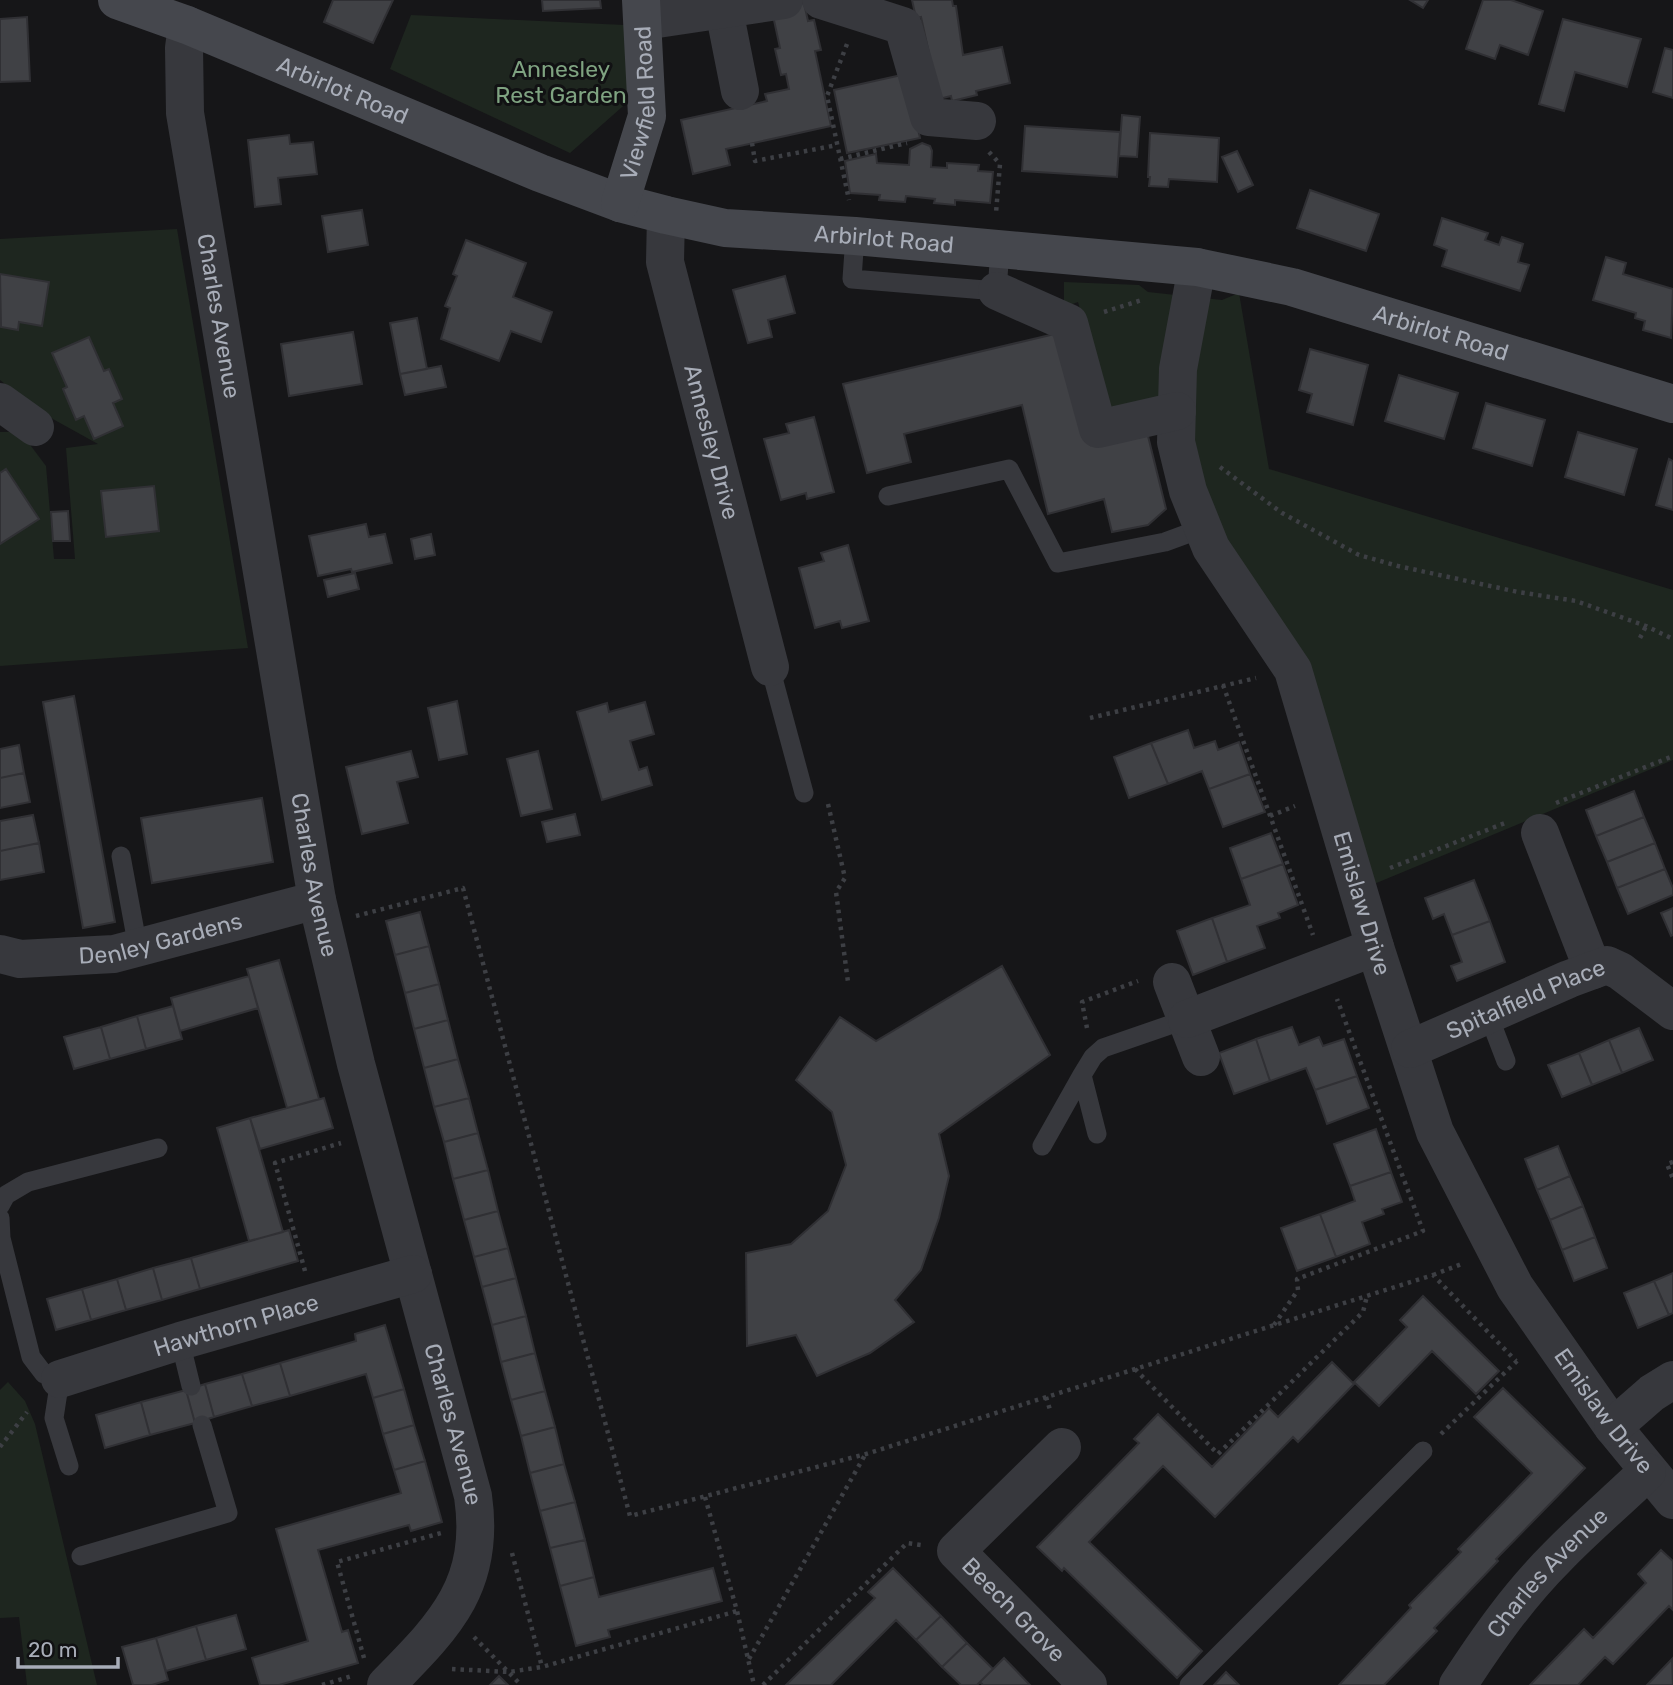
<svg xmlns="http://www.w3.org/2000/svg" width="1673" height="1685" viewBox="0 0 1673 1685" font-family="Rubik,sans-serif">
  <rect width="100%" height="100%" fill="#161618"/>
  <path fill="#1e261f" d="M411 15 624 25 630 100 570 153 390 69Z
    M177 229 248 648 0 666V432H11L25 438 46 466 54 559H75L66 448 98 444 42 413 0 380V239Z
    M1064 282 1139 285 1148 292 1222 300 1239 293 1269 469 1673 590V760L1374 884 1217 544 1177 397 1108 414 1078 302 1064 307Z
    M8 1382 25 1401 35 1424 97 1685H27L19 1617 0 1618V1390Z"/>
  <path fill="#404145" stroke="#303034" stroke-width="2" d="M333 0H393L373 43 324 22Z
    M542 0H600L601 8 543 11Z
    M912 0H952L953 6H956L963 55 1002 47 1010 83 976 91 977 95 952 101 951 96 939 99 921 17 916 18Z
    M1410 0H1428L1423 8Z
    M1483 0H1511L1543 11 1528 55 1500 45 1495 59 1466 49Z
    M804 3 808 21 814 20 821 50 815 51 831 126 726 149 730 165 693 174 681 120 767 101 765 94 789 89 786 74 781 75 775 49 780 48 772 11Z
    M27 17 30 81 0 82V19Z
    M1563 19 1641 39 1627 87 1575 72 1564 111 1539 104Z
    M1665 48 1673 50V98L1653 92Z
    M906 74 920 138 847 153 834 90Z
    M1122 115 1140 117 1137 157 1119 156Z
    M1025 126 1120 132 1117 177 1022 171Z
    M1150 133 1219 138 1217 182 1169 179 1168 187 1149 186 1150 177H1148Z
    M289 135 290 144 313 142 317 174 278 178 281 204 255 207 248 140Z
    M922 143 930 146 932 151 931 167 947 168V163L979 165 978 171 993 172 990 203 955 200V205L934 203 935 199 906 196 905 202 879 200 880 195 850 193 845 161 876 154 877 163 909 165 910 149Z
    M1237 151 1253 185 1238 192 1222 157Z
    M1310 190 1379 214 1366 251 1297 228Z
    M362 210 368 245 328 252 322 216Z
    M1442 218 1488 233 1485 240 1499 245 1502 237 1523 244 1518 262 1529 265 1520 291 1442 266 1447 250 1434 245Z
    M466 240 526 263 513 297 552 312 541 342 511 331 499 361 441 339 450 308 445 306 457 276 453 274Z
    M1606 257 1626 263 1623 274 1673 289 1671 338 1643 330 1645 321 1635 318 1636 313 1593 300Z
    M0 274 49 282 42 326 19 322 18 330 1 327Z
    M785 276 795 313 768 320 772 337 748 343 733 290Z
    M417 318 427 369 400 374 390 323Z
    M353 332 362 384 289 396 281 344Z
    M1063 332 1091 445 1147 432 1166 509 1148 525 1112 532 1104 499 1048 514 1022 405 904 434 911 462 867 473 843 384Z
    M89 337 104 371 109 369 122 399 113 403 123 426 94 439 84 416 76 420 63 389 67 387 52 353Z
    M1310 349 1368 365 1353 425 1307 412 1312 394 1299 390Z
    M441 366 446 387 405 395 400 374Z
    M1399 375 1458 393 1444 439 1385 421Z
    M1486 403 1545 420 1532 466 1473 448Z
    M814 417 834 492 807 499 806 493 781 500 764 439 789 433 786 424Z
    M1578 432 1637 449 1624 495 1565 477Z
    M1669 459 1673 461V510L1656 505Z
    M6 469 39 519 0 544V473Z
    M154 486 159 531 106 537 101 491Z
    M68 511 70 541H53L51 512Z
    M366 524 369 537 385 534 392 563 352 572 351 569 318 576 309 536Z
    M431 534 435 555 415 559 411 539Z
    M848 545 869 621 842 628 840 621 815 628 799 568 824 561 821 553Z
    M355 573 359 589 328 597 324 580Z
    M74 696 115 922 83 928 43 702Z
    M457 701 467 754 439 760 428 708Z
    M645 702 654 734 630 741 639 770 647 767 652 785 602 800 577 712 607 703 609 712Z
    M1188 730 1194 748 1215 741 1218 750 1239 742 1250 774 1209 789 1202 771 1168 784 1151 743Z
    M1151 743 1168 784 1129 798 1114 757Z
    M19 745 24 773 0 778V749Z
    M411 751 418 777 397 782 408 823 362 834 346 767Z
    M538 751 552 809 521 816 507 759Z
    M24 773 30 802 0 808V778Z
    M1250 774 1265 812 1223 827 1209 789Z
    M1634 791 1644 817 1596 836 1586 810Z
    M262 798 273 862 152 883 141 818Z
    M575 814 580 835 547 842 542 822Z
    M33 815 39 843 0 851V821Z
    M1644 817 1655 843 1607 862 1596 836Z
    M1271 833 1283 864 1241 879 1230 848Z
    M39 843 44 872 0 880V851Z
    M1655 843 1665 869 1617 888 1607 862Z
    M1283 864 1298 905 1278 913 1280 918 1257 926 1265 948 1227 962 1212 918 1250 905 1241 879Z
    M1665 869 1673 888V895L1628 914 1617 888Z
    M1474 880 1490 921 1452 935 1444 914 1433 919 1425 898Z
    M1673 908V935L1671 936 1661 913Z
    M420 912 429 946 395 955 386 921Z
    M1212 918 1227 962 1193 975 1177 931Z
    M1490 921 1505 962 1457 981 1451 966 1462 962 1452 935Z
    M429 946 439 984 405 993 395 955Z
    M279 960 319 1099 287 1108 247 969Z
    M1002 966 1050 1055 939 1134 949 1176 939 1218 921 1270 895 1300 914 1322 870 1353 817 1376 796 1335 747 1346 746 1253 791 1244 828 1211 846 1165 832 1112 796 1080 840 1017 876 1041Z
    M249 976 258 1008 180 1031 171 998Z
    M439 984 448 1020 414 1029 405 993Z
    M173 1006 182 1039 146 1049 137 1016Z
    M137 1016 146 1049 110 1059 101 1027Z
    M448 1020 458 1059 424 1068 414 1029Z
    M101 1027 110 1059 74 1069 64 1037Z
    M1292 1027 1299 1045 1319 1037 1323 1046 1344 1039 1357 1076 1315 1090 1306 1068 1270 1081 1256 1039Z
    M1639 1028 1653 1060 1622 1073 1609 1040Z
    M1256 1039 1270 1081 1234 1094 1219 1053Z
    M1609 1040 1622 1073 1592 1085 1579 1053Z
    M1579 1053 1592 1085 1562 1097 1548 1065Z
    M458 1059 469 1098 434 1107 424 1068Z
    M1357 1076 1369 1108 1327 1124 1315 1090Z
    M324 1098 333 1128 260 1149 250 1118Z
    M469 1098 478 1133 444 1142 434 1107Z
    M250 1118 283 1232 249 1241 217 1128Z
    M1376 1129 1391 1172 1350 1186 1334 1144Z
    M478 1133 488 1170 453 1179 444 1142Z
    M1558 1146 1570 1176 1537 1190 1525 1159Z
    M488 1170 498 1211 464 1220 453 1179Z
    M1391 1172 1402 1202 1382 1209 1384 1214 1362 1222 1370 1244 1336 1257 1320 1214 1355 1201 1350 1186Z
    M1570 1176 1583 1206 1550 1220 1537 1190Z
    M1583 1206 1595 1237 1562 1250 1550 1220Z
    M498 1211 508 1248 474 1257 464 1220Z
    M1320 1214 1336 1257 1297 1271 1281 1228Z
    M289 1230 298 1261 200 1289 191 1258Z
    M1595 1237 1607 1268 1574 1281 1562 1250Z
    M508 1248 516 1278 482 1287 474 1257Z
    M191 1258 200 1289 162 1300 153 1268Z
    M153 1268 162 1300 126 1310 117 1279Z
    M1673 1273V1313L1669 1315 1654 1281Z
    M516 1278 526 1316 492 1325 482 1287Z
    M117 1279 126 1310 91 1320 82 1289Z
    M1654 1281 1669 1315 1638 1328 1624 1293Z
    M82 1289 91 1320 56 1330 47 1299Z
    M1423 1296 1499 1371 1476 1394 1432 1351 1379 1406 1354 1382 1407 1327 1400 1320Z
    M526 1316 535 1353 501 1362 492 1325Z
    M385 1325 404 1389 373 1398 366 1374 290 1396 280 1363 356 1341 355 1334Z
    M535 1353 545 1391 511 1400 501 1362Z
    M1332 1362 1354 1384 1298 1442 1293 1437 1215 1517 1163 1466 1089 1542 1202 1651 1177 1678 1064 1568 1062 1571 1037 1547 1139 1443 1134 1439 1158 1414 1212 1467 1269 1408 1278 1417Z
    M280 1363 290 1396 252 1406 242 1374Z
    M242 1374 252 1406 214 1417 205 1384Z
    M205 1384 214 1417 195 1423 186 1390Z
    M1503 1388 1585 1468 1496 1559 1498 1561 1434 1628 1437 1631 1384 1685H1339L1411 1608 1409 1605 1461 1552 1458 1549 1532 1473 1474 1417Z
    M404 1389 414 1425 383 1434 373 1398Z
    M186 1390 195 1423 150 1435 141 1402Z
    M545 1391 555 1427 521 1436 511 1400Z
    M141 1402 150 1435 105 1448 96 1415Z
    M414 1425 425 1461 394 1470 383 1434Z
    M555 1427 564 1464 530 1473 521 1436Z
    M425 1461 442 1522 411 1531 409 1525 318 1550 342 1632 348 1630 358 1663 279 1685H260L252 1658 308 1641 276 1529 401 1493 394 1470Z
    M564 1464 575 1502 540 1511 530 1473Z
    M575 1502 585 1540 550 1548 540 1511Z
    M585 1540 594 1577 560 1586 550 1548Z
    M1661 1550 1673 1561V1610L1669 1606 1613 1664 1605 1657 1578 1685H1530L1584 1629 1593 1638 1646 1583 1638 1574Z
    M713 1568 722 1601 608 1630 610 1637 576 1646 560 1586 594 1577 599 1597Z
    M893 1568 941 1616 916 1640 896 1620 831 1685H786L875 1598 868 1592Z
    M236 1615 246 1649 206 1660 196 1626Z
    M941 1616 967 1643 942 1667 916 1640Z
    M196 1626 206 1660 166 1671 156 1638Z
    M156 1638 168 1680 152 1685H133L122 1647Z
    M967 1643 993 1669 977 1685H961L942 1667Z
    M1004 1658 1030 1685H983L980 1682Z
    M1672 1659 1673 1685H1647Z
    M1226 1672 1239 1685H1214Z
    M499 1676 508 1685H490Z"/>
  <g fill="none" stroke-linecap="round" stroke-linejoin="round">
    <path stroke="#3d3f44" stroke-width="4.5" stroke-dasharray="3.5 5" stroke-linecap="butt" d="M847 44 827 96 849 200
      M752 143 755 161 837 145
      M989 152 1000 164 996 213
      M840 159 907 143
      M1104 312 1142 300
      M1220 467 1282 513 1359 555 1398 566 1518 592 1576 601 1646 626 1673 639
      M1640 638 1646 626
      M1223 685 1313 935
      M1090 718 1256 678
      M1556 803 1673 756
      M828 804 845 878 836 892 848 982
      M1270 816 1295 806
      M1390 868 1505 823
      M356 916 463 888 630 1516 866 1454 1433 1275 1516 1361
      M1087 1028 1082 1002 1138 981
      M1673 1162 1667 1164 1673 1179
      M305 1271 275 1163 341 1143
      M1433 1275 1464 1263
      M1274 1325 1298 1290 1297 1279 1423 1231 1337 999
      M1135 1369 1218 1454 1363 1312 1367 1296
      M1046 1397 1051 1413
      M1441 1434 1518 1360
      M0 1447 27 1412
      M705 1497 737 1611 754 1685
      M512 1553 542 1667
      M474 1637 521 1685
      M364 1658 337 1562 441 1533
      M749 1659 865 1455
      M452 1669 509 1672 542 1667 737 1611
      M322 1685 352 1676
      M763 1685 907 1543 921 1545"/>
    <path stroke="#37383d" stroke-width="19" d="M855 236 852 279 997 291 1000 249
      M888 496 1009 469 1058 563 1165 542 1203 528
      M770 667 804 793
      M121 856 138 948
      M1488 1014 1506 1061
      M1082 1075 1093 1057 1103 1048 1187 1019
      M1042 1146 1082 1075 1097 1134
      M0 1206 6 1195 28 1182 158 1148
      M0 1218 1 1238 31 1357 44 1374 60 1379 54 1418 69 1466
      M180 1341 191 1386
      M81 1556 228 1513 202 1425
      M1189 1685 1423 1451"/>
    <g stroke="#37383d" stroke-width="38">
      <path d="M821 0 903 26 929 117 977 121"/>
      <path d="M724 10 740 91"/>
      <path d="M644 21 784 0"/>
      <path id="s1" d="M187 25 184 48 185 113 317 900 356 1064 473 1496C486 1586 444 1626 386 1685"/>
      <path id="s2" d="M666 215 665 262 770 667"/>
      <path id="s3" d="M1197 267 1178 369 1176 442 1188 491 1211 548 1293 670 1375 947 1435 1132 1515 1287 1613 1427 1673 1500"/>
      <path d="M997 291 1069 323 1098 429 1177 411"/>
      <path d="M0 402 35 427"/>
      <path d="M1540 833 1593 970"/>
      <path id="s4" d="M0 954 20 959 114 954 317 900"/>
      <path d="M1172 982 1201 1057"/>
      <path d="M1187 1019 1375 947"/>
      <path id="s5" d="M1410 1049 1569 979 1607 965 1620 971 1673 1011"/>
      <path id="s6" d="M60 1379 180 1341 413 1274"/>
      <path d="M1613 1427 1652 1393 1673 1380"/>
      <path id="s7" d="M1062 1447 956 1551 1088 1685"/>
      <path id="s8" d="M1458 1685C1488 1639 1518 1596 1557 1557 1586 1527 1618 1500 1647 1472"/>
    </g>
    <g stroke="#45474d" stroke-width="38">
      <path id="s9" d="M117 0 187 25 540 173 620 203 666 215 725 228 855 236 1197 267 1292 287 1673 404"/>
      <path id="s10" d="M620 203 647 116 641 0"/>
    </g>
  </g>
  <g text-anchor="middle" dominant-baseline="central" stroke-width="6" stroke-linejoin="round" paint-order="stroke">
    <g font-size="23" fill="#7fa381" stroke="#111113">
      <text x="561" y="69">Annesley<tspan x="561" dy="26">Rest Garden</tspan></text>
    </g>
    <g font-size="23" fill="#a8adb8" stroke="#111113">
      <text stroke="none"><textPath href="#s9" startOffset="243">Arbirlot Road</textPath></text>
      <text stroke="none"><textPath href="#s10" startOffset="103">Viewfield Road</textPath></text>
      <text stroke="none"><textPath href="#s9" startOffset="810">Arbirlot Road</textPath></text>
      <text stroke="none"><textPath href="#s1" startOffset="294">Charles Avenue</textPath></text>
      <text stroke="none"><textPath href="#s9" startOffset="1377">Arbirlot Road</textPath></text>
      <text stroke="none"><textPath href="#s2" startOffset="233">Annesley Drive</textPath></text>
      <text stroke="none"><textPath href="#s1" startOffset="861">Charles Avenue</textPath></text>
      <text stroke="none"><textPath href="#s3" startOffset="679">Emislaw Drive</textPath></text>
      <text stroke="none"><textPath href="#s4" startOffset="163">Denley Gardens</textPath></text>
      <text stroke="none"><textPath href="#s5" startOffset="126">Spitalfield Place</textPath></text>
      <text stroke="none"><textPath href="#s6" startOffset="184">Hawthorn Place</textPath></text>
      <text stroke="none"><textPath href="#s3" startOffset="1246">Emislaw Drive</textPath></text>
      <text stroke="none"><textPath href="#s1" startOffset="1428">Charles Avenue</textPath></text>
      <text stroke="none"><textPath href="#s8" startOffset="144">Charles Avenue</textPath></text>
      <text stroke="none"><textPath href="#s7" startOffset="231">Beech Grove</textPath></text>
    </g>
  </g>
  <path d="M18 1657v10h100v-10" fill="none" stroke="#a8adb8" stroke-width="3.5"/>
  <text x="28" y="1657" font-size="21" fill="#a8adb8" stroke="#111113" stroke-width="5" paint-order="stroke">20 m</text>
</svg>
